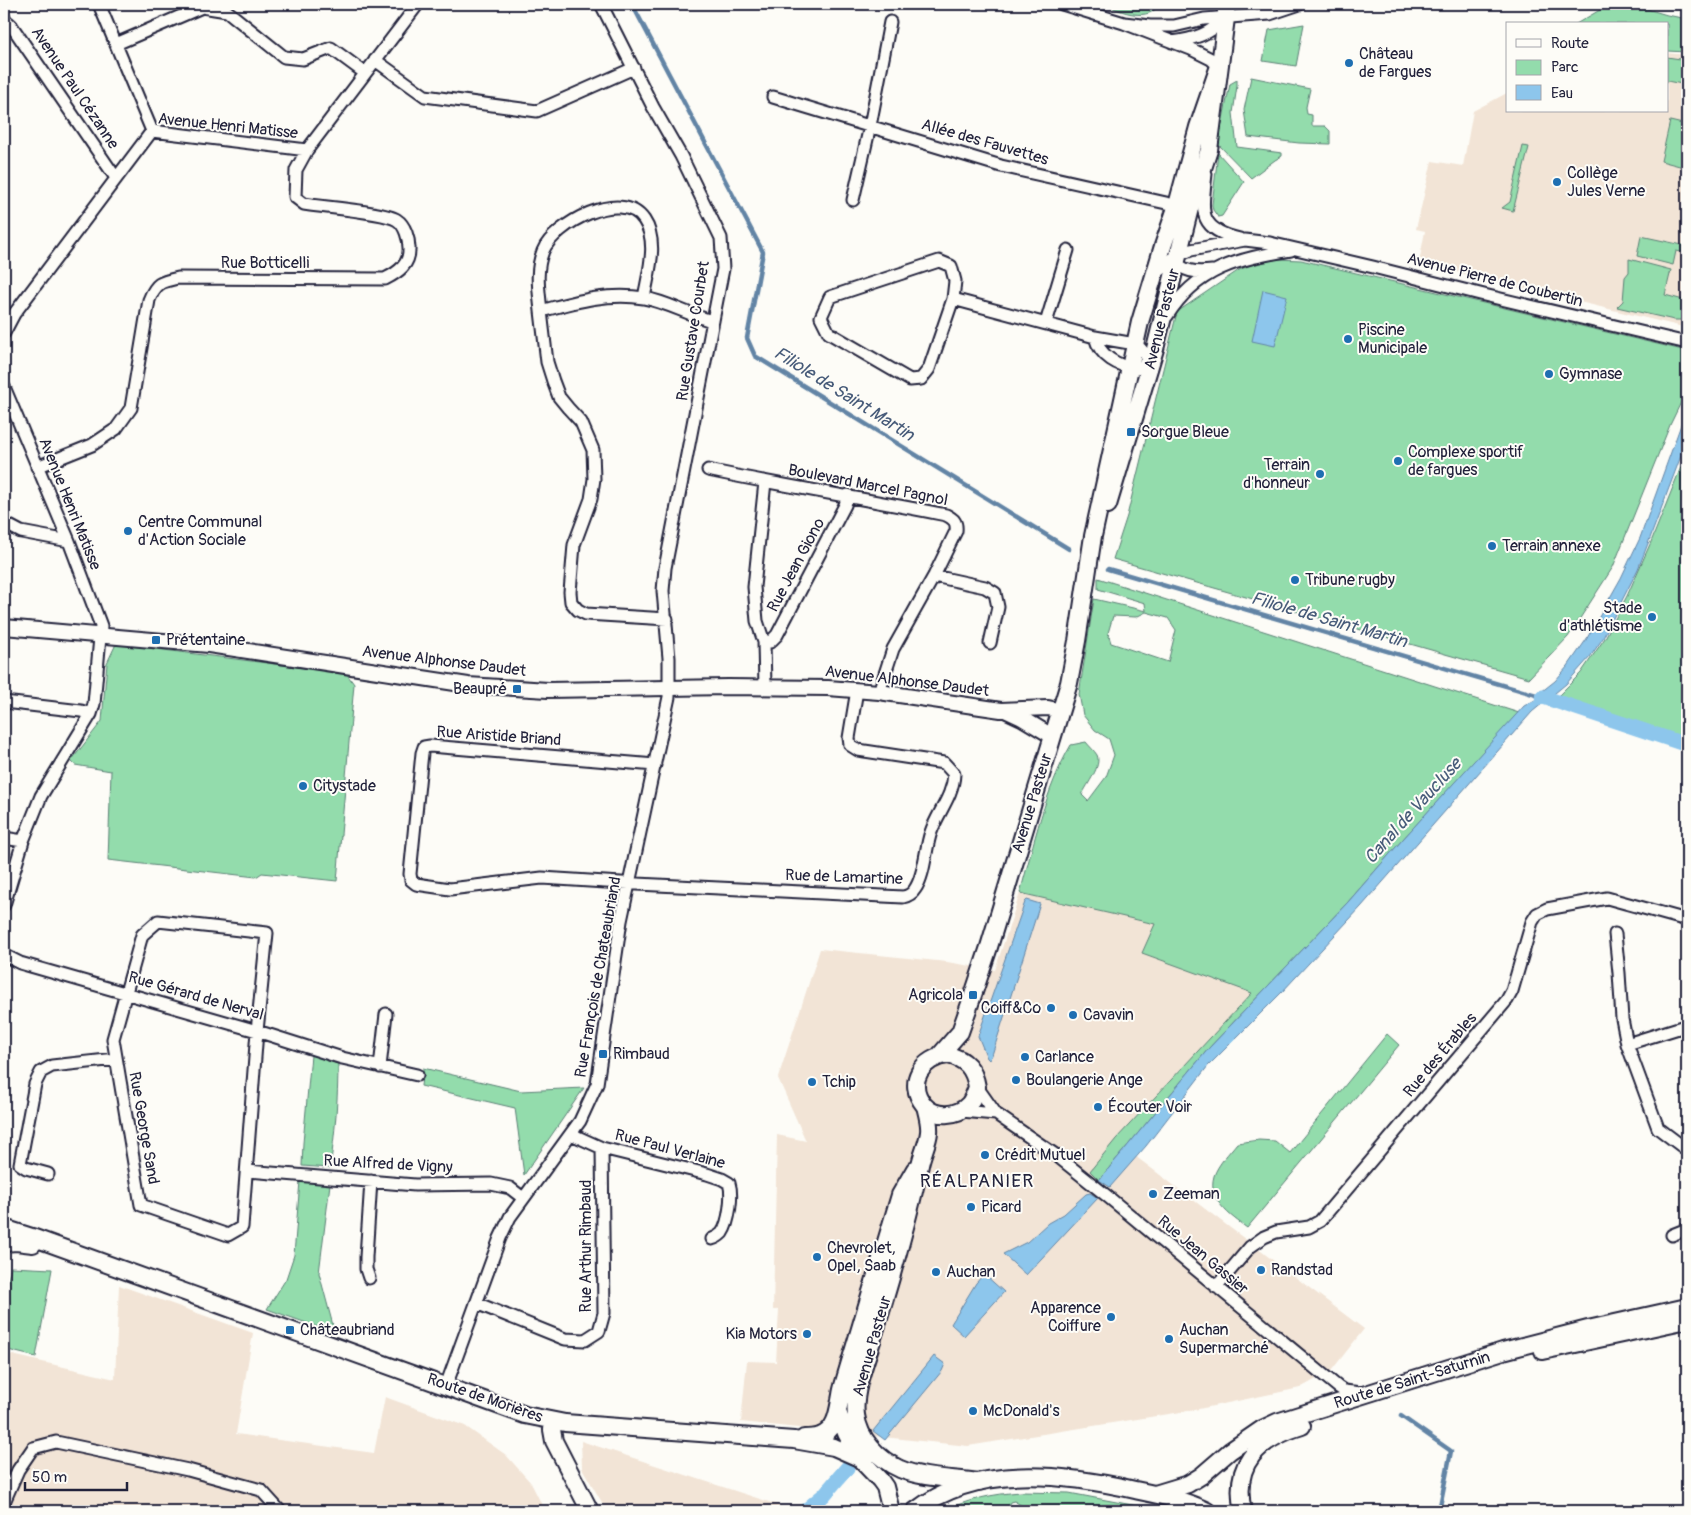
<svg xmlns="http://www.w3.org/2000/svg" width="1691" height="1515" viewBox="0 0 1691 1515" font-family="Pangolin,sans-serif">
  <rect width="100%" height="100%" fill="#fdfcf7"/>
  <filter id="ink" filterUnits="userSpaceOnUse"><feTurbulence type="fractalNoise" baseFrequency=".02" numOctaves="2"/><feDisplacementMap in="SourceGraphic" scale="10" xChannelSelector="R" yChannelSelector="G"/><feConvolveMatrix kernelMatrix="1 2 1 2 8 2 1 2 1" color-interpolation-filters="sRGB"/></filter>
  <g filter="url(#ink)">
    <path fill="#f2e4d6" d="M1667 53 1687 55V328L1419 263 1425 231 1416 229 1432 161 1463 166 1473 111 1507 93V111H1667Z
      M1020 893 1156 924 1142 953 1253 993 1116 1139 1139 1159 1364 1329 1331 1371 1300 1388 1194 1410 968 1446 741 1422 747 1361 776 1362 779 1310H773L777 1135 806 1141 778 1078 820 949 947 962 995 970Z
      M119 1285 253 1333 236 1434 374 1453 385 1397 465 1426 506 1455 531 1483 545 1511H4V1353L115 1379Z
      M581 1441 797 1511H607L582 1468Z"/>
    <path fill="#93dcac" stroke="#5a7f74" fill-rule="evenodd" d="M1106 4H1159C1150 23 1119 12 1106 4Z
      M1610 4H1638L1647 9 1667 15 1687 19V52L1667 51V24H1576Z
      M1304 24 1296 66 1263 61 1269 30Z
      M1667 57 1687 60V85L1667 81Z
      M1251 77 1310 89 1306 107 1307 114 1312 115V126H1325L1330 131V144L1299 143 1248 137 1244 110Z
      M1237 80V86L1233 113 1237 147 1282 153V156L1275 160 1251 178 1218 144 1230 84Z
      M1670 121 1687 125V168L1661 161Z
      M1523 146 1529 147 1513 211 1502 208 1510 202Z
      M1218 153 1244 182 1222 216 1218 217 1213 210 1212 205Z
      M1641 236 1687 246V253L1676 251 1673 265 1637 256Z
      M1278 259 1301 260 1687 351V390L1670 425 1613 567 1568 637 1529 678 1113 559 1127 516 1177 312 1239 270 1255 263Z
      M1629 259 1671 270 1665 295 1687 301V320H1674L1617 307 1623 301 1625 277 1629 272Z
      M1687 452V742L1556 698 1581 673 1605 638 1627 596 1651 542Z
      M1098 578 1519 713 1403 839 1348 902 1209 1048 1099 1180 1090 1171 1116 1139 1252 993 1142 953 1155 924 1020 893C1034 843 1045 790 1071 745L1086 742C1089 746 1094 750 1097 755 1102 766 1087 784 1082 795L1088 801 1106 777 1114 755 1109 739 1095 730 1083 715 1079 694 1094 599 1146 611 1145 603 1098 589ZM1146 612 1168 618 1176 630 1168 662 1111 643 1108 633 1113 616 1136 617Z
      M116 644 346 673 354 684 337 881 262 873 256 877 108 860 111 771 75 765 71 761 102 721 107 663Z
      M1387 1034 1399 1045 1247 1228C1231 1216 1207 1200 1214 1176 1218 1164 1229 1153 1237 1143L1259 1140 1275 1141 1290 1153Z
      M311 1055 338 1064C338 1099 335 1134 330 1168L302 1166 303 1143Z
      M423 1068 521 1091 584 1088 524 1175 515 1108 421 1086Z
      M300 1181 330 1184 319 1273 335 1333 267 1309 286 1279 294 1255Z
      M11 1267 52 1269 36 1357 4 1349V1298Z
      M1021 1492 1069 1493 1164 1511H1031L1014 1501 1010 1502 1009 1504 1015 1511H943C969 1499 993 1494 1021 1492Z"/>
    <path fill="#8dc6ec" stroke="#6284a5" d="M1263 290 1287 296 1275 346 1252 341Z
      M1687 408V440L1649 541 1638 569 1611 622 1603 638 1590 657 1566 684 1532 712 1361 907 1282 992 1208 1066 1146 1146 1110 1187 1099 1180 1209 1048 1348 902 1403 839 1524 706 1535 700 1541 692 1555 681 1568 666 1586 640 1621 578 1640 538Z
      M1027 900 1040 904 992 1055 989 1060 987 1058 978 1036 1025 902Z
      M1090 1193 1098 1198 1026 1275 1003 1254 1027 1242 1048 1223 1064 1214 1086 1194Z
      M984 1274 1004 1292 964 1336 951 1324 976 1283Z
      M934 1356 945 1364 942 1371 885 1440 873 1431Z"/>
    <g fill="none" stroke-linecap="round" stroke-linejoin="round">
      <path stroke="#6284a5" stroke-width="4.5" d="M632 4 763 252 747 338 755 356 1069 549
        M1108 569 1543 697
        M1401 1416 1451 1451 1439 1511"/>
      <path stroke="#8dc6ec" stroke-width="15" d="M1543 697 1687 745
        M805 1511 824 1495 847 1468"/>
      <g stroke="#22223b" stroke-width="15">
        <path id="minor" d="M99 4 152 131
          M1062 4 1124 23 1191 49 1211 59 1219 66
          M4 19 11 25 116 178
          M1124 23 1150 26H1174L1204 19 1270 14 1300 4
          M1172 42C1195 39 1210 34 1226 18
          M116 44 202 7 227 11 284 57 303 59 331 48 365 73
          M375 60 425 96 537 111 634 68
          M773 97 1001 166 1184 207
          M1206 174C1202 212 1197 229 1240 239
          M853 200 870 126 890 22
          M1172 259C1184 272 1195 273 1212 271
          M1156 274 1178 255 1191 250 1245 240 1270 243 1373 267 1484 295 1687 343
          M953 299 929 369 921 379 910 380 829 333 821 317 830 297 939 261 951 266 955 281 953 299 1095 337 1135 344 1141 349 1146 355 1149 367
          M541 311C539 291 535 271 543 251 554 224 622 187 644 220 659 242 648 274 644 298
          M1167 316C1197 268 1238 259 1291 250
          M1046 323 1068 250
          M4 333 14 314 152 131 307 150 418 4
          M1095 337C1100 357 1118 366 1137 369L1142 367 1150 356
          M4 387 69 541 101 626 94 704 91 714 41 796 23 841 4 905
          M37 467 92 445 116 429 131 408 149 300C156 283 160 282 178 278L385 279C399 272 410 264 409 248 409 239 405 225 397 220 386 212 321 207 304 204L295 197 296 170 307 150
          M708 470C787 487 867 499 946 515 954 519 957 522 956 531L934 576 893 649 879 692
          M765 482 754 587 757 621 764 642 765 687
          M4 523 21 532 69 541
          M934 576 985 587 995 593 998 607 990 643
          M667 619 586 614 578 610 571 602 570 592 574 545 591 499 594 479 593 450 581 422 568 408 559 397 553 381 547 362 541 311C574 302 608 292 644 298 668 302 690 316 713 321
          M764 642H770L777 635 845 505 848 495
          M4 702 81 711 91 714
          M655 765 430 746 424 747 422 753 410 874 411 880 416 884 450 889 542 878 637 884 903 897C908 896 912 894 915 889 925 875 925 849 931 832 938 812 953 796 954 774L944 763 858 750 850 745 849 738 857 690
          M4 838 23 841
          M158 921 267 933 257 1031 242 1227 228 1235 141 1205 113 1039 142 935Z
          M1615 934 1619 973 1622 1019 1627 1044 1658 1128 1687 1150
          M4 955 20 963 257 1031 342 1058 417 1075
          M1627 1044 1685 1026
          M380 1067 386 1014
          M977 1087 996 1114 1057 1156 1107 1196 1338 1387 1344 1391 1361 1393
          M961 1111 996 1114
          M571 1134 602 1148 707 1174 722 1179 729 1183C733 1195 729 1223 722 1233 719 1236 716 1238 712 1239
          M247 1171 415 1185 491 1184 510 1188 523 1198
          M48 1174 26 1168 20 1164 35 1084 41 1072 52 1066 116 1059
          M1672 1235 1687 1229
          M369 1278 366 1269V1257L371 1181
          M1216 1287 1250 1247 1264 1237 1276 1232 1309 1227 1320 1221 1507 1000 1512 991 1532 922 1537 914 1547 909 1607 898 1687 920
          M476 1303 565 1339 585 1340 599 1331 604 1313 602 1148
          M446 1386 500 1238 510 1217 580 1121 597 1084 621 921 669 697V658L663 591 665 568 723 269 721 238 681 156 653 107 601 4
          M4 1502 18 1470 33 1448 56 1442 188 1470 261 1490 280 1511"/>
      </g>
      <g stroke="#22223b" stroke-width="18">
        <path id="tertiary" d="M4 627 209 645 468 685 548 690 728 687 828 688 879 692 1001 710 1048 708 1061 711
          M1007 711 1022 718 1052 736"/>
      </g>
      <g stroke="#22223b" stroke-width="20">
        <path id="secondary" d="M1108 505 1155 349 1190 208 1209 150 1226 18V4
          M948 1055C966 1059 974 1069 977 1087 975 1093 973 1099 969 1104 957 1117 935 1118 924 1105 905 1082 923 1057 948 1055Z
          M939 1056 960 1032 973 995 989 947 1069 683 1077 641 1093 536 1140 322 1163 246 1177 205 1198 127 1219 66
          M925 1106C927 1114 930 1124 929 1132 928 1143 922 1154 920 1165 907 1225 890 1283 872 1341 865 1363 853 1393 856 1415 859 1439 878 1459 900 1469 924 1479 954 1478 979 1482
          M4 1228 32 1237 525 1415 565 1423 794 1440 834 1447 859 1458 880 1480 885 1487 891 1511
          M4 1243 16 1242 33 1244
          M1543 1351 1687 1320
          M838 1412 846 1433 859 1458
          M553 1421 552 1430 554 1441 590 1511
          M804 1438C809 1438 815 1438 820 1436 837 1430 838 1410 841 1395 842 1387 845 1380 847 1372L900 1195 915 1169
          M1155 1494 1188 1484 1201 1476 1230 1451 1262 1429 1277 1422 1503 1351 1588 1329 1687 1307
          M915 1511C977 1463 1063 1474 1135 1490 1159 1495 1185 1500 1207 1511
          M1243 1511C1232 1463 1259 1439 1302 1426"/>
      </g>
      <use href="#minor" stroke="#fdfcf7" stroke-width="11"/>
      <use href="#tertiary" stroke="#fdfcf7" stroke-width="14"/>
      <use href="#secondary" stroke="#fdfcf7" stroke-width="16"/>
    </g>
  </g>
  <g fill="#1f6fb2" stroke="#fdfcf7" stroke-width="2">
    <circle cx="1349" cy="63" r="5"/>
    <circle cx="1557" cy="182" r="5"/>
    <circle cx="1348" cy="339" r="5"/>
    <circle cx="1549" cy="374" r="5"/>
    <rect x="1126" y="427" width="10" height="10" rx="2.5"/>
    <circle cx="1398" cy="461" r="5"/>
    <circle cx="1320" cy="474" r="5"/>
    <circle cx="128" cy="531" r="5"/>
    <circle cx="1492" cy="546" r="5"/>
    <circle cx="1295" cy="580" r="5"/>
    <circle cx="1652" cy="617" r="5"/>
    <rect x="151" y="635" width="10" height="10" rx="2.5"/>
    <rect x="512" y="684" width="10" height="10" rx="2.5"/>
    <circle cx="303" cy="786" r="5"/>
    <rect x="968" y="990" width="10" height="10" rx="2.5"/>
    <circle cx="1051" cy="1008" r="5"/>
    <circle cx="1073" cy="1015" r="5"/>
    <rect x="598" y="1049" width="10" height="10" rx="2.5"/>
    <circle cx="1025" cy="1057" r="5"/>
    <circle cx="1016" cy="1080" r="5"/>
    <circle cx="812" cy="1082" r="5"/>
    <circle cx="1098" cy="1107" r="5"/>
    <circle cx="985" cy="1155" r="5"/>
    <circle cx="1153" cy="1194" r="5"/>
    <circle cx="971" cy="1207" r="5"/>
    <circle cx="817" cy="1257" r="5"/>
    <circle cx="1261" cy="1270" r="5"/>
    <circle cx="936" cy="1272" r="5"/>
    <circle cx="1111" cy="1317" r="5"/>
    <rect x="285" y="1325" width="10" height="10" rx="2.5"/>
    <circle cx="807" cy="1334" r="5"/>
    <circle cx="1169" cy="1339" r="5"/>
    <circle cx="973" cy="1411" r="5"/>
  </g>
  <g text-anchor="middle" dominant-baseline="central" stroke-width="4" stroke-linejoin="round" paint-order="stroke">
    <g font-size="16" fill="#22223b" stroke="#fdfcf7" text-anchor="start">
      <text x="1359" y="54">Château<tspan x="1359" dy="18">de Fargues</tspan></text>
      <text x="1567" y="173">Collège<tspan x="1567" dy="18">Jules Verne</tspan></text>
      <text x="1358" y="330">Piscine<tspan x="1358" dy="18">Municipale</tspan></text>
      <text x="1559" y="374">Gymnase</text>
      <text x="1141" y="432">Sorgue Bleue</text>
      <text x="1408" y="452">Complexe sportif<tspan x="1408" dy="18">de fargues</tspan></text>
      <text x="1310" y="465" text-anchor="end">Terrain<tspan x="1310" dy="18">d'honneur</tspan></text>
      <text x="138" y="522">Centre Communal<tspan x="138" dy="18">d'Action Sociale</tspan></text>
      <text x="1502" y="546">Terrain annexe</text>
      <text x="1305" y="580">Tribune rugby</text>
      <text x="1642" y="608" text-anchor="end">Stade<tspan x="1642" dy="18">d'athlétisme</tspan></text>
      <text x="166" y="640">Prétentaine</text>
      <text x="507" y="689" text-anchor="end">Beaupré</text>
      <text x="313" y="786">Citystade</text>
      <text x="963" y="995" text-anchor="end">Agricola</text>
      <text x="1041" y="1008" text-anchor="end">Coiff&amp;Co</text>
      <text x="1083" y="1015">Cavavin</text>
      <text x="613" y="1054">Rimbaud</text>
      <text x="1035" y="1057">Carlance</text>
      <text x="1026" y="1080">Boulangerie Ange</text>
      <text x="822" y="1082">Tchip</text>
      <text x="1108" y="1107">Écouter Voir</text>
      <text x="995" y="1155">Crédit Mutuel</text>
      <text x="1163" y="1194">Zeeman</text>
      <text x="981" y="1207">Picard</text>
      <text x="827" y="1248">Chevrolet,<tspan x="827" dy="18">Opel, Saab</tspan></text>
      <text x="1271" y="1270">Randstad</text>
      <text x="946" y="1272">Auchan</text>
      <text x="1101" y="1308" text-anchor="end">Apparence<tspan x="1101" dy="18">Coiffure</tspan></text>
      <text x="300" y="1330">Châteaubriand</text>
      <text x="1179" y="1330">Auchan<tspan x="1179" dy="18">Supermarché</tspan></text>
      <text x="797" y="1334" text-anchor="end">Kia Motors</text>
      <text x="983" y="1411">McDonald's</text>
    </g>
    <g font-size="16" fill="#22223b" stroke="#fdfcf7">
      <text transform="translate(75 88) rotate(56)">Avenue Paul Cézanne</text>
      <text transform="translate(228 126) rotate(6)">Avenue Henri Matisse</text>
      <text transform="translate(985 142) rotate(16)">Allée des Fauvettes</text>
      <text x="265" y="263">Rue Botticelli</text>
      <text transform="translate(1495 280) rotate(14)">Avenue Pierre de Coubertin</text>
      <text transform="translate(1162 319) rotate(-76)">Avenue Pasteur</text>
      <text transform="translate(693 331) rotate(-81)">Rue Gustave Courbet</text>
      <text transform="translate(868 485) rotate(11)">Boulevard Marcel Pagnol</text>
      <text transform="translate(70 504) rotate(68)">Avenue Henri Matisse</text>
      <text transform="translate(796 565) rotate(-62)">Rue Jean Giono</text>
      <text transform="translate(444 661) rotate(7)">Avenue Alphonse Daudet</text>
      <text transform="translate(907 681) rotate(7)">Avenue Alphonse Daudet</text>
      <text transform="translate(499 736) rotate(4)">Rue Aristide Briand</text>
      <text transform="translate(1032 803) rotate(-73)">Avenue Pasteur</text>
      <text transform="translate(844 877) rotate(2)">Rue de Lamartine</text>
      <text transform="translate(598 977) rotate(-80)">Rue François de Chateaubriand</text>
      <text transform="translate(196 996) rotate(16)">Rue Gérard de Nerval</text>
      <text transform="translate(1440 1055) rotate(-50)">Rue des Érables</text>
      <text transform="translate(144 1128) rotate(80)">Rue George Sand</text>
      <text transform="translate(670 1149) rotate(15)">Rue Paul Verlaine</text>
      <text transform="translate(388 1164) rotate(3)">Rue Alfred de Vigny</text>
      <text transform="translate(586 1246) rotate(-90)">Rue Arthur Rimbaud</text>
      <text transform="translate(1203 1255) rotate(40)">Rue Jean Gassier</text>
      <text transform="translate(872 1346) rotate(-74)">Avenue Pasteur</text>
      <text transform="translate(1412 1380) rotate(-17)">Route de Saint-Saturnin</text>
      <text transform="translate(485 1398) rotate(19)">Route de Morières</text>
    </g>
    <g font-size="18" font-style="italic" fill="#475b79" stroke="#fdfcf7">
      <text transform="translate(844 394) rotate(32)">Filiole de Saint Martin</text>
      <text transform="translate(1329 620) rotate(16)">Filiole de Saint Martin</text>
      <text transform="translate(1413 811) rotate(-48)">Canal de Vaucluse</text>
    </g>
    <g font-size="19" letter-spacing="1" fill="#22223b" stroke="#fdfcf7">
      <text x="977" y="1181">RÉALPANIER</text>
    </g>
  </g>
  <rect width="1691" height="1515" fill="none" stroke="#fdfcf7" stroke-width="20"/>
  <rect x="10" y="10" width="1671" height="1495" fill="none" stroke="#22223b" stroke-width="2" filter="url(#ink)"/>
  <rect x="1506" y="22" width="162" height="90" fill="#fdfcf7" stroke="#a5a5ac"/>
  <rect x="1516" y="39" width="25" height="8" fill="#fdfcf7" stroke="#a5a5ac"/>
  <text x="1551" y="48" font-size="15" fill="#22223b">Route</text>
  <rect x="1516" y="60" width="25" height="15" fill="#93dcac" stroke="#a5a5ac"/>
  <text x="1551" y="72" font-size="15" fill="#22223b">Parc</text>
  <rect x="1516" y="85" width="25" height="15" fill="#8dc6ec" stroke="#a5a5ac"/>
  <text x="1551" y="98" font-size="15" fill="#22223b">Eau</text>
  <path d="M25 1482v8h102v-8" fill="none" stroke="#22223b" stroke-width="2.5"/>
  <text x="32" y="1482" font-size="15" fill="#22223b" stroke="#fdfcf7" stroke-width="4" paint-order="stroke">50 m</text>
</svg>
